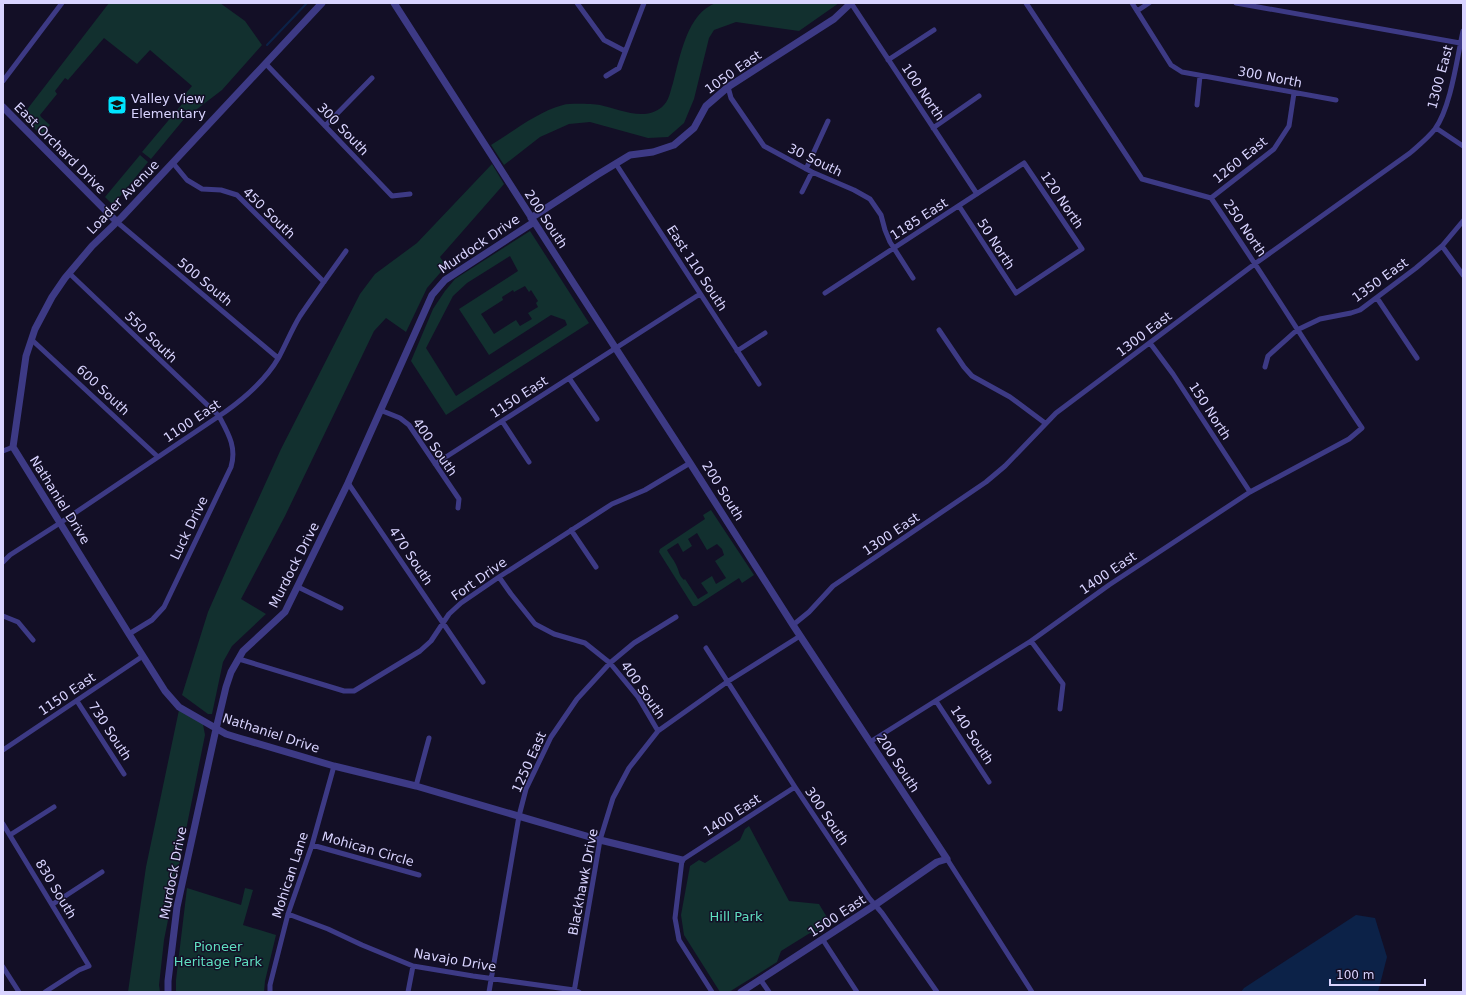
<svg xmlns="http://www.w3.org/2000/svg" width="1466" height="995" viewBox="0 0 1466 995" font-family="'DejaVu Sans',sans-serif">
  <rect width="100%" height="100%" fill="#130f26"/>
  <path fill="#12302f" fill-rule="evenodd" d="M109 3H220L245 21 262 45 222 90 184 119 151 159 142 152 183 103 180 100 192 86 150 50 137 64 104 38 68 80 65 78 55 91 57 94 40 115 41 117 50 125 41 135 22 116Z
    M716 3H839L799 31 736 22 714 30 709 38 694 99 684 123 668 137 648 138 590 122 569 124 540 137 504 165 491 145C514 131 537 112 563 105 571 103 592 104 600 105 619 109 644 122 662 107 669 101 670 92 673 83 680 57 687 13 716 3Z
    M140 155 148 162 113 205 105 197Z
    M492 164 504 184 440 257 446 266 427 288 406 332 386 318 374 331 285 516 241 599 266 614 232 646 223 662 212 714H208L182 695 208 612 241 537 281 449 360 294 375 274 417 243Z
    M530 231 589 323 446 415 411 361 433 309 445 291 455 279ZM510 256 518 271 459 309 489 355 551 315 565 320 567 325 456 396 426 348 453 296 467 283ZM525 286 529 292 531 290 538 301 536 303 538 307 528 313 532 319 520 326 516 320 494 334 481 314 503 300 502 297 513 290 514 292Z
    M711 510 754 575 742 583 739 578 696 606H693L659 552 660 549 705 519 703 515ZM697 533 707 550 717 544 722 549 724 555 715 561 726 578 716 584 712 576 701 583 708 593 698 599 685 579 684 580C678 574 680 573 677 567 675 561 670 556 667 550L678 543 683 552 692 546 688 539Z
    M179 710 203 724 205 735 164 940 159 985 160 992H128L146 867Z
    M749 826 789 901 819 904 831 924 815 934 810 933 781 951 777 962 729 992H720L684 935 681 915 690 866 699 860 705 863 740 840 745 829Z
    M187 888 241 905 245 888 253 890 243 925 276 935 265 981 264 992H176V980Z"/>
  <path fill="#0c2248" d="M1356 915 1375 918 1387 957 1378 992H1241L1244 988Z"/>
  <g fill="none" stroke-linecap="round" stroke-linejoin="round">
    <path stroke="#0c2248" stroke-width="2" d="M267 45 307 3"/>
    <path stroke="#3d3a85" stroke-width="5" d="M577 3 604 40 625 51
      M851 3 977 194
      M1132 3 1171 65 1182 72 1336 100
      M1236 3 1460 43
      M1137 11 1149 3
      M888 60 934 30
      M265 63 392 196 410 194
      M606 76 619 68 644 3
      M3 81 62 3
      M728 87 731 98 764 146 812 172 854 190 870 199 881 215 885 230 890 242 913 278
      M1197 105 1200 76
      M325 126 372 78
      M933 128 979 96
      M1436 128 1463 146
      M173 163 187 180 202 189 221 190 237 195 324 282
      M616 164 759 384
      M806 169 828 121
      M802 192 812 172
      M1211 198 1274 149 1289 126 1294 93
      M117 222 278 358
      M1442 246 1463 275
      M69 273 219 416C228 433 237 447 231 467L164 607 152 620 129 634
      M825 293 1024 163 1082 249 1016 293 959 206
      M1377 298 1417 358
      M939 330 964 367 972 376 1010 397 1045 423
      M32 340 158 457
      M1150 343 1173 374 1250 492
      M737 351 765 333
      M1265 367 1268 356 1297 330 1320 319 1351 313 1360 310 1416 268 1442 246 1463 221
      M569 378 597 419
      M380 410 400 418 409 425 459 499 458 508
      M502 421 529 462
      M3 451 13 447
      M435 464 700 294
      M348 483 483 682
      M571 530 596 567
      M3 562 10 555 60 523 225 412C246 397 266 380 279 357 286 344 292 329 300 316 315 294 331 272 346 251
      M499 577 511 594 535 624 554 634 585 643 610 663 638 697 658 731
      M298 587 341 608
      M3 616 18 622 33 640
      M793 625 809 612 833 586 986 482 1005 466 1056 413 1256 263 1410 153C1419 145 1428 138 1435 129 1451 107 1457 58 1463 31
      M1031 641 1063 684 1060 709
      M706 648 795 787 869 898 882 913 937 992
      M239 659 344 691H354L420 651 431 641 449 614 461 603 499 577 612 504 645 490 690 463
      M77 701 124 774
      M936 701 989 782
      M870 742 1031 641 1109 585 1250 492 1349 439 1362 428C1311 352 1263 274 1211 198L1142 179 1026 3
      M3 750 143 656
      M416 786 429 738
      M3 824 89 966 79 970 45 992
      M10 835 54 807
      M312 845 419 875
      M947 859 1032 992
      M53 904 102 872
      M288 914 328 929 362 945 413 966 473 976 574 990 579 992
      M823 940 857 992
      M3 967 19 992
      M760 979 769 992
      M270 992V985L288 914 312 845 334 766
      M408 992 413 966
      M489 992 519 816 526 789 551 737 577 699 610 663 634 643 676 617
      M574 992 600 840 613 798 629 768 658 731 727 682 800 636
      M712 992 679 940 675 918 682 860 795 787"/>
    <path stroke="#3d3a85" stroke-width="7" d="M322 3 122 217 92 246 65 278 52 297 35 329 26 356 13 447 129 634 165 691 179 707 226 734 239 738 334 766 416 786 600 840 682 860
      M394 3 574 284 690 463 793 625 947 859 937 862 875 905 741 992
      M3 107 117 222
      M531 218 597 175 630 155 653 152 674 145 694 128 706 106 728 87 834 19 851 3
      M168 992V981L177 907 216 729 226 687 231 672 243 651 285 612 348 483 432 295 445 280 534 222"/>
  </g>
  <defs>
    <g id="school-square" transform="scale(1)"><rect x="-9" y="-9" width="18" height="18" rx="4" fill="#00e5ff" stroke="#130f26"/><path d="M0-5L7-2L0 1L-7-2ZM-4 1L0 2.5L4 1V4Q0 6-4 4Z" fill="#111"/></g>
  </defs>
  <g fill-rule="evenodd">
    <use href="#school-square" x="117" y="105"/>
  </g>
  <g text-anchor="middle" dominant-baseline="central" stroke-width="3" stroke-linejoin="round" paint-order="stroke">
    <g font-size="13" fill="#d9d4ff" stroke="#130f26">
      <text transform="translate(733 72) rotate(-35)">1050 East</text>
      <text transform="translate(1270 77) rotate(11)">300 North</text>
      <text transform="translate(1440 77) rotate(-75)">1300 East</text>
      <text transform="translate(923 92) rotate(56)">100 North</text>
      <text transform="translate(343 129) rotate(46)">300 South</text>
      <text transform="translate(60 148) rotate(45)">East Orchard Drive</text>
      <text transform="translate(815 160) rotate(26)">30 South</text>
      <text transform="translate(1240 160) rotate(-39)">1260 East</text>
      <text transform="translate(123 197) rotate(-46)">Loader Avenue</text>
      <text transform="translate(1062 200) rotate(56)">120 North</text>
      <text transform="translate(269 213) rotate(44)">450 South</text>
      <text transform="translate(546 219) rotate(57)">200 South</text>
      <text transform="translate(919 219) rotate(-33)">1185 East</text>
      <text transform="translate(1245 228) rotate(56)">250 North</text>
      <text transform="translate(479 244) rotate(-34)">Murdock Drive</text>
      <text transform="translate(996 244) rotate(57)">50 North</text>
      <text transform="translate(697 268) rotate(57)">East 110 South</text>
      <text transform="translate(1380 280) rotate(-36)">1350 East</text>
      <text transform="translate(205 282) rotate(40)">500 South</text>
      <text transform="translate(1144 334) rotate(-37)">1300 East</text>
      <text transform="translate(151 337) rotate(44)">550 South</text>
      <text transform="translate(103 390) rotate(43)">600 South</text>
      <text transform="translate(519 397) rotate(-33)">1150 East</text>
      <text transform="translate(1210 411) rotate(57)">150 North</text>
      <text transform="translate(192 421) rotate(-34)">1100 East</text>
      <text transform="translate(435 447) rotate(55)">400 South</text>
      <text transform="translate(723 491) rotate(58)">200 South</text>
      <text transform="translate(60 500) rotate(58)">Nathaniel Drive</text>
      <text transform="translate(189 528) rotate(-64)">Luck Drive</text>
      <text transform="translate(891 534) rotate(-34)">1300 East</text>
      <text transform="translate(411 556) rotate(56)">470 South</text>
      <text transform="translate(294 565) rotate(-63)">Murdock Drive</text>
      <text transform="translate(1108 573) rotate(-34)">1400 East</text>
      <text transform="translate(479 579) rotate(-35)">Fort Drive</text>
      <text transform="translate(643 690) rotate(55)">400 South</text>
      <text transform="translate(67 694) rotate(-34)">1150 East</text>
      <text transform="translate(110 731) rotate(57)">730 South</text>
      <text transform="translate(271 733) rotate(18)">Nathaniel Drive</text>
      <text transform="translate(972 735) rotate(57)">140 South</text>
      <text transform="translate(529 762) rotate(-66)">1250 East</text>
      <text transform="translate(898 763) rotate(57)">200 South</text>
      <text transform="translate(732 815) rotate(-33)">1400 East</text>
      <text transform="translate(827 816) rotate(56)">300 South</text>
      <text transform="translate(368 849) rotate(16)">Mohican Circle</text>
      <text transform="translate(173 873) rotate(-79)">Murdock Drive</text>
      <text transform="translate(290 875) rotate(-72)">Mohican Lane</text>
      <text transform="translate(583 882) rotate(-79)">Blackhawk Drive</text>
      <text transform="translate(56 889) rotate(59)">830 South</text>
      <text transform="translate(837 916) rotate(-33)">1500 East</text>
      <text transform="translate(455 960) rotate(10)">Navajo Drive</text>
    </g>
    <g font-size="13" fill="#d9d4ff" stroke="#130f26" text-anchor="start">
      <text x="131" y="98">Valley View<tspan x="131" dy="15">Elementary</tspan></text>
    </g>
    <g font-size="13" fill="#5fe0c0" stroke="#130f26">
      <text x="736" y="916">Hill Park</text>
      <text x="218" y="946">Pioneer<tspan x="218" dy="15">Heritage Park</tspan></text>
    </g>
  </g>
  <rect width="1466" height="995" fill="none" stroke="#d9d4ff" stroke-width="8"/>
  <path d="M1330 979v6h95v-6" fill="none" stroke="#d9d4ff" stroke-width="2"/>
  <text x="1336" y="979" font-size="12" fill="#d9d4ff" stroke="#130f26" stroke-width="3" paint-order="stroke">100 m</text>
</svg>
